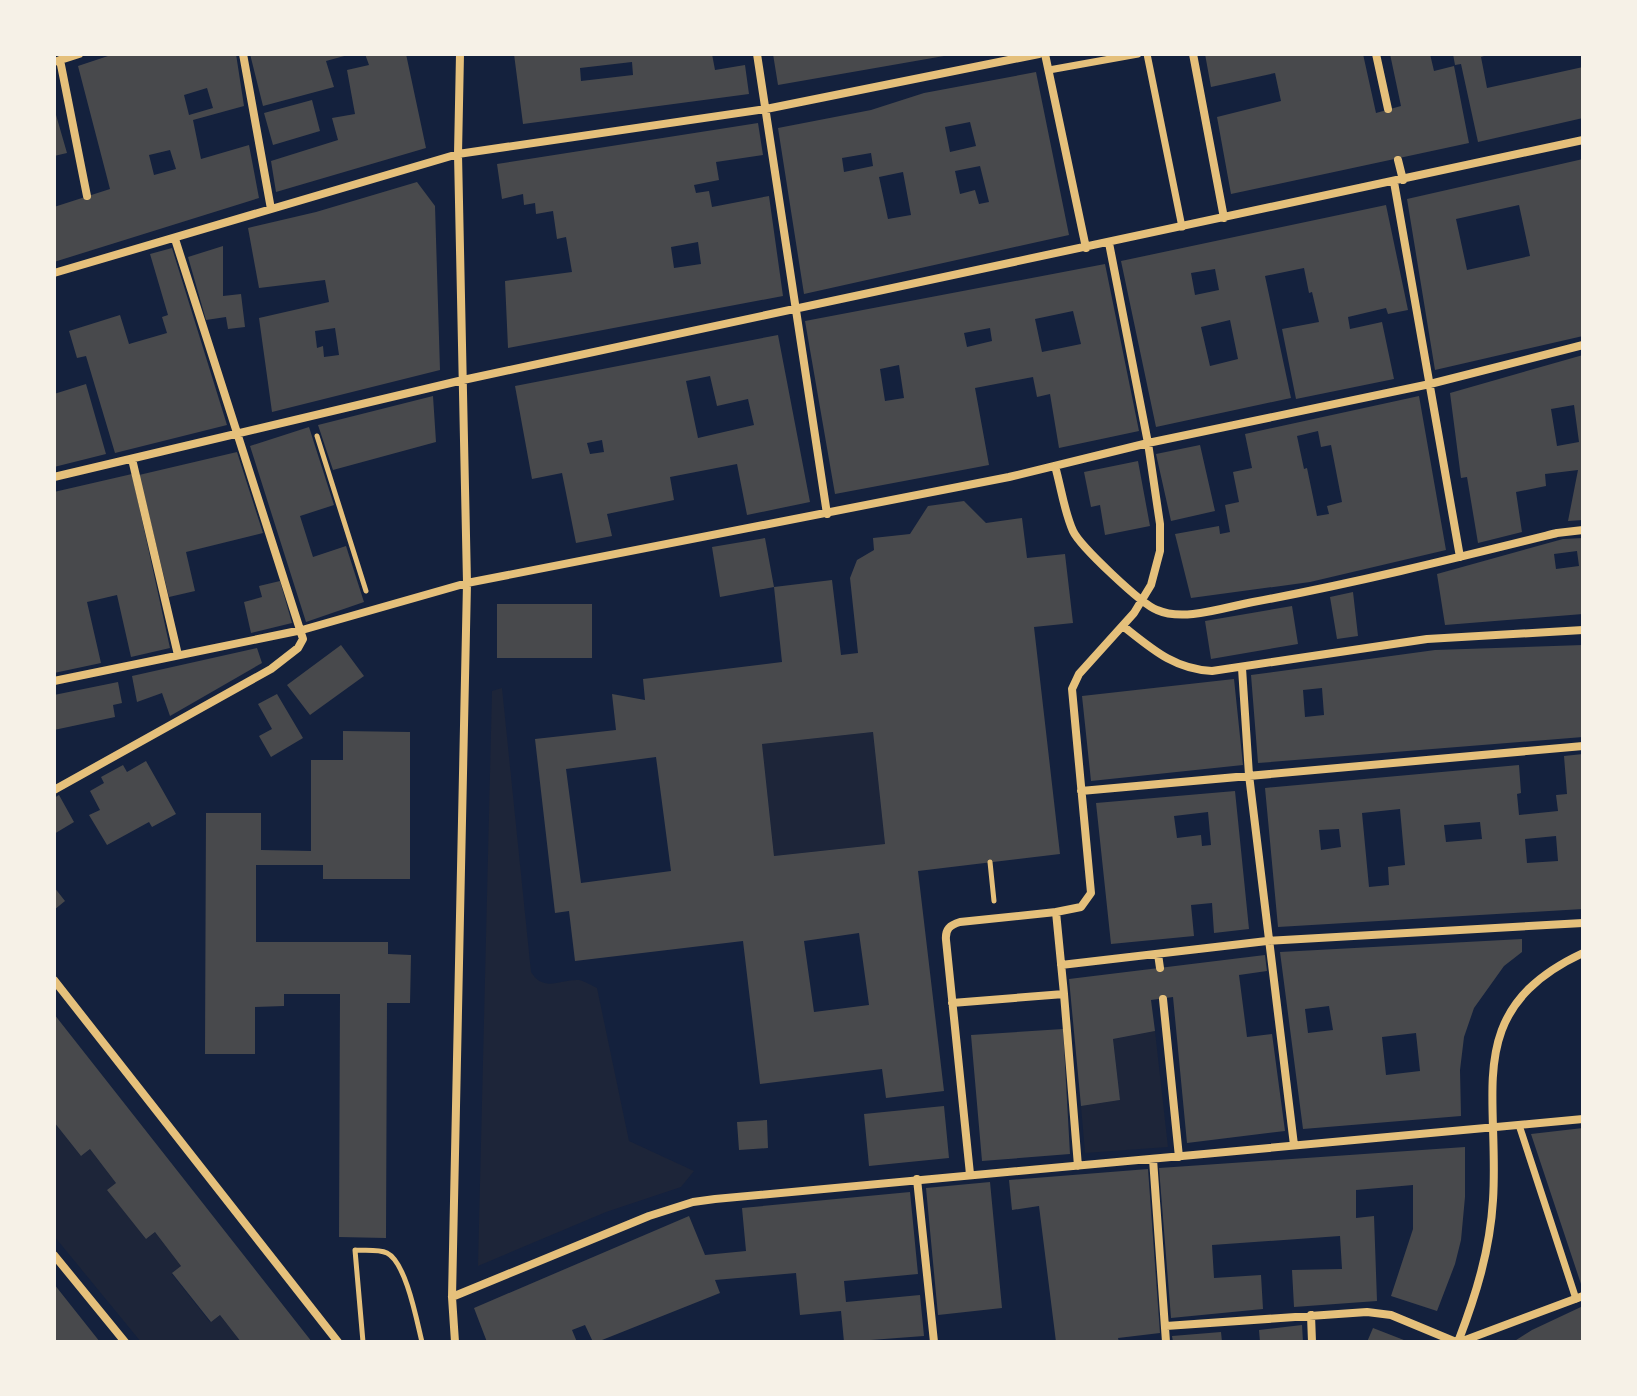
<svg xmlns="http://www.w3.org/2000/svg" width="1637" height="1396" viewBox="0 0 1637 1396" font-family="'Sofia Sans Condensed',sans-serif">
  <rect width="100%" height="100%" fill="#14213d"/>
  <path fill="#1d2539" d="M502 688 531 972C544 993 560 979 579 980 585 981 592 986 597 988L629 1141 694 1171 681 1187 606 1212 478 1266 492 691Z
    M873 732 885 844 774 856 762 744Z
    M1155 1031 1168 1147 1085 1153 1081 1106 1120 1100 1113 1039Z
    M54 1122 81 1156 90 1149 116 1183 108 1190 146 1239 155 1232 181 1266 172 1274 210 1322 220 1315 241 1342H141L54 1236Z"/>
  <path fill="#48494c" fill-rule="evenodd" d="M114 54H236L244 106 193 120 201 159 249 145 259 198 54 262V207L110 189 78 66ZM207 88 213 108 189 115 184 95ZM170 150 176 169 154 175 149 155Z
    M250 54H348V55L326 61 334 87 263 106Z
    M365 54H406L426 148 276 192 271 161 338 140 332 118 355 114 347 70 369 65Z
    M514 54H712L715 70 745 65 749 94 523 124ZM632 62 633 75 581 81 580 68Z
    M773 54H944V56L778 85Z
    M1205 54H1363L1376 113 1401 106 1390 54H1430L1434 71 1454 66 1469 143 1231 194 1217 117 1281 101 1275 73 1211 87Z
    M1453 54H1490L1481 57 1487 88 1583 67V118L1478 142 1461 64 1455 65Z
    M1036 72 1069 235 804 294 778 128 871 110 924 93ZM970 122 976 146 950 152 945 127ZM871 153 873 166 844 172 842 158ZM980 166 989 202 979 204 975 190 960 194 955 171ZM903 172 911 215 888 219 879 177Z
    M312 100 320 131 273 145 264 113Z
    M54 108 67 153 54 156Z
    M758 123 763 155 716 162 719 180 694 185 696 193 709 191 712 207 769 196 783 296 508 348 505 281 572 272 566 237 557 239 553 211 536 214 535 203 524 205 523 194 502 199 497 164ZM698 242 701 264 674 268 671 247Z
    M1583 159V336L1435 370 1407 199ZM1519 205 1530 256 1467 270 1456 219Z
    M417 182 435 206 440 370 272 412 259 318 329 302 325 280 259 288 248 228 316 212ZM335 328 339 355 324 357 323 346 317 348 315 331Z
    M1386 205 1408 310 1388 314 1386 308 1348 317 1350 329 1382 322 1394 379 1296 399 1282 329 1319 322 1312 292 1309 293 1304 268 1265 276 1291 398 1156 427 1121 261ZM1215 269 1219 290 1195 295 1191 273ZM1230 320 1238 359 1210 366 1201 327Z
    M223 246V296L241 294 245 327 228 329 226 317 206 320 188 257Z
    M172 248 227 425 115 453 86 356 77 358 69 331 120 315 129 344 167 333 162 317 168 315 150 254Z
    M1105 264 1139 431 1059 448 1050 394 1037 397 1033 377 975 388 989 465 835 494 805 321ZM1073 311 1081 344 1042 352 1035 319ZM990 328 992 341 967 347 964 333ZM899 365 904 398 885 401 880 369Z
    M778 335 810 502 747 515 737 464 670 477 674 500 607 514 612 536 576 543 562 473 532 479 515 386ZM710 376 717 406 748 399 754 425 698 438 686 381ZM602 440 604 452 590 454 587 443Z
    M1583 355V520L1568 521 1578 470 1545 474 1546 486 1516 492 1522 532 1478 543 1467 477 1461 478 1450 393ZM1574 405 1579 442 1557 446 1551 409Z
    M86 384 106 454 54 467V394Z
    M433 396 436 442 333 470 318 425Z
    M1419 396 1446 550 1310 582 1191 598 1175 534 1219 526 1220 534 1230 532 1225 505 1239 502 1233 472 1252 468 1245 434ZM1318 431 1321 447 1331 445 1342 502 1327 506 1329 514 1317 516 1307 468 1304 469 1297 436Z
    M309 427 334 505 300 516 313 557 346 546 364 602 306 622 250 446Z
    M1200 445 1215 511 1171 521 1156 454Z
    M237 452 263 533 186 552 195 591 169 597 139 475Z
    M1138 461 1150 526 1105 535 1100 505 1091 507 1084 472Z
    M132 474 170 648 131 657 117 595 87 602 101 663 54 673V492Z
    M964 501 986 523 1022 518 1027 558 1065 554 1073 623 1034 627 1060 854 918 871 944 1091 886 1098 882 1069 760 1084 743 941 575 961 569 911 555 913 535 739 616 730 612 694 645 700 643 679 782 662 774 587 720 597 712 547 765 538 774 587 832 580 841 655 858 653 850 578 857 560 874 550 873 538 910 534 928 506ZM873 732 885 844 774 856 762 744ZM656 757 671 871 581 883 566 769ZM859 933 869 1005 814 1012 804 941Z
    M1583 538V614L1445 625 1437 574 1563 539ZM1577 551 1579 566 1556 569 1554 554Z
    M280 581 292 623 251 633 244 602 262 597 259 586Z
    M1353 592 1358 636 1337 639 1330 597Z
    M497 604H592V658H497Z
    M1292 606 1298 644 1211 659 1205 621Z
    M341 645 364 676 310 715 287 685Z
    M1583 645V737L1258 763 1251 675 1435 650ZM1322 688 1324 715 1305 717 1303 690Z
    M257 648 262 663 170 716 162 693 137 702 132 676Z
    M1234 679 1243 765 1091 781 1082 696Z
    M118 682 122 703 113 705 115 717 54 730V695Z
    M277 694 303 738 271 757 259 736 272 729 258 704Z
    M343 731 410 732V879H323V865H256V942H388V954L411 955 410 1003H387L386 1238 339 1237 340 994H284V1006L255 1007V1054H205L206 813H261V850L311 851V760H343Z
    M1583 754V909L1278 927 1265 788 1519 765 1521 793 1517 794 1519 815 1558 811 1556 795 1567 794 1564 756ZM1400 809 1405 865 1388 867 1389 885 1369 887 1362 813ZM1480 822 1482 839 1446 842 1444 825ZM1339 829 1341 847 1321 850 1319 830ZM1556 836 1558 861 1527 863 1525 839Z
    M146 761 176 814 152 827 149 822 107 845 89 815 100 810 90 791 104 783 101 777 123 765 127 772Z
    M1235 791 1249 929 1214 933 1212 903 1191 905 1194 936 1111 944 1096 803ZM1208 812 1211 845 1202 846 1201 835 1177 838 1174 816Z
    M59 795 74 822 54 834V798Z
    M54 887 65 901 54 910Z
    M1522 939V952L1504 966 1474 1008 1464 1037 1460 1070 1461 1116 1303 1129 1280 952ZM1329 1006 1333 1030 1308 1033 1305 1009ZM1416 1033 1420 1071 1386 1075 1382 1037Z
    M1265 955 1267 971 1239 975 1247 1037 1272 1034 1285 1131 1187 1143 1173 997 1151 1000 1155 1031 1113 1039 1120 1100 1081 1106 1069 979Z
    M54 1014 312 1342H241L220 1315 211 1322 172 1273 181 1266 155 1232 146 1239 107 1190 116 1183 90 1149 81 1156 54 1122Z
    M1063 1029 1070 1154 982 1161 971 1035Z
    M944 1106 949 1158 869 1166 864 1114Z
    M767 1120 768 1148 739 1150 737 1122Z
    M1583 1128V1287H1582L1531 1134Z
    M1465 1147V1197L1461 1240 1455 1264 1437 1311 1391 1296 1413 1229V1185L1356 1190V1218L1374 1216 1377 1301 1294 1307 1292 1270 1342 1269 1340 1236 1212 1245 1214 1278 1261 1275 1263 1309 1171 1318 1159 1168Z
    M1148 1169 1160 1333 1118 1338 1119 1342H1056L1039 1206 1012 1210 1009 1180Z
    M990 1182 1002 1308 938 1315 926 1188Z
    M910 1192 918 1274 844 1281 846 1302 920 1295 924 1336 844 1342 841 1311 800 1315 796 1273 715 1280 720 1293 597 1342H593L585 1325 572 1330 577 1342H487L474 1308 689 1216 705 1255 746 1251 742 1208Z
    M54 1284 100 1342H54Z
    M1583 1306V1342H1513L1532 1330Z
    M1302 1325 1303 1342H1260L1259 1330Z
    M1373 1328 1409 1342H1367Z
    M1221 1332 1222 1342H1173L1172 1336Z"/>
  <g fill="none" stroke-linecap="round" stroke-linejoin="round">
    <path stroke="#e5c07b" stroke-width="5" d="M317 436 366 591
      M990 862 994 901
      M363 1342 355 1250C365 1251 378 1249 387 1253 406 1262 417 1322 422 1342"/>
    <path stroke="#e5c07b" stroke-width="7" d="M1147 54 1182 227
      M1049 70 1138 54
      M1519 1125 1576 1299"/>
    <path stroke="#e5c07b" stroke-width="8" d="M243 54 271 209
      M757 54 827 514
      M1045 54 1086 248
      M1193 54 1224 218
      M1376 54 1388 109
      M1019 55V58L1039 54
      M60 60 87 196
      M54 62 79 54
      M1398 160 1403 180
      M1394 182 1460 557
      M54 273 458 154 766 109 1019 58
      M132 459 178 655
      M1055 466C1061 487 1064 511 1073 531 1080 546 1141 604 1157 610 1184 622 1225 607 1253 602 1356 583 1456 558 1557 533L1583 530
      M54 477 463 380 1583 140
      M1123 626C1152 649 1174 669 1212 671L1427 639 1583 630
      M1242 668 1249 775 1294 1145
      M54 681 302 630 467 583 1009 477 1148 443 1430 384 1583 345
      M54 790 271 669 298 648 303 639 175 239
      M1081 791 1583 746
      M1056 912 1081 907 1091 893 1072 689 1079 674 1134 613 1151 585 1160 551V524L1148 443 1109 243
      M1158 954 1160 968
      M1061 965 1267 941 1583 923
      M54 980 338 1342
      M1064 994 1078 1166
      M1163 999 1179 1157
      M952 1003 1064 994 1056 912 960 922C950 925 945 929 946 940L970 1174
      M1153 1159 1166 1342
      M917 1179 934 1342
      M54 1255 125 1342
      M452 1297 649 1216 693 1202 715 1199 1583 1119
      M1311 1315 1312 1342
      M1166 1326 1367 1312 1391 1315 1456 1342
      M455 1342 452 1297 467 583 458 154 460 54
      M1458 1342C1476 1295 1490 1250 1493 1200 1500 1092 1461 1010 1583 953
      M1460 1342 1583 1296"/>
  </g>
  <rect width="1637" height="1396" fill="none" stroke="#f6f1e7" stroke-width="112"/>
</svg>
